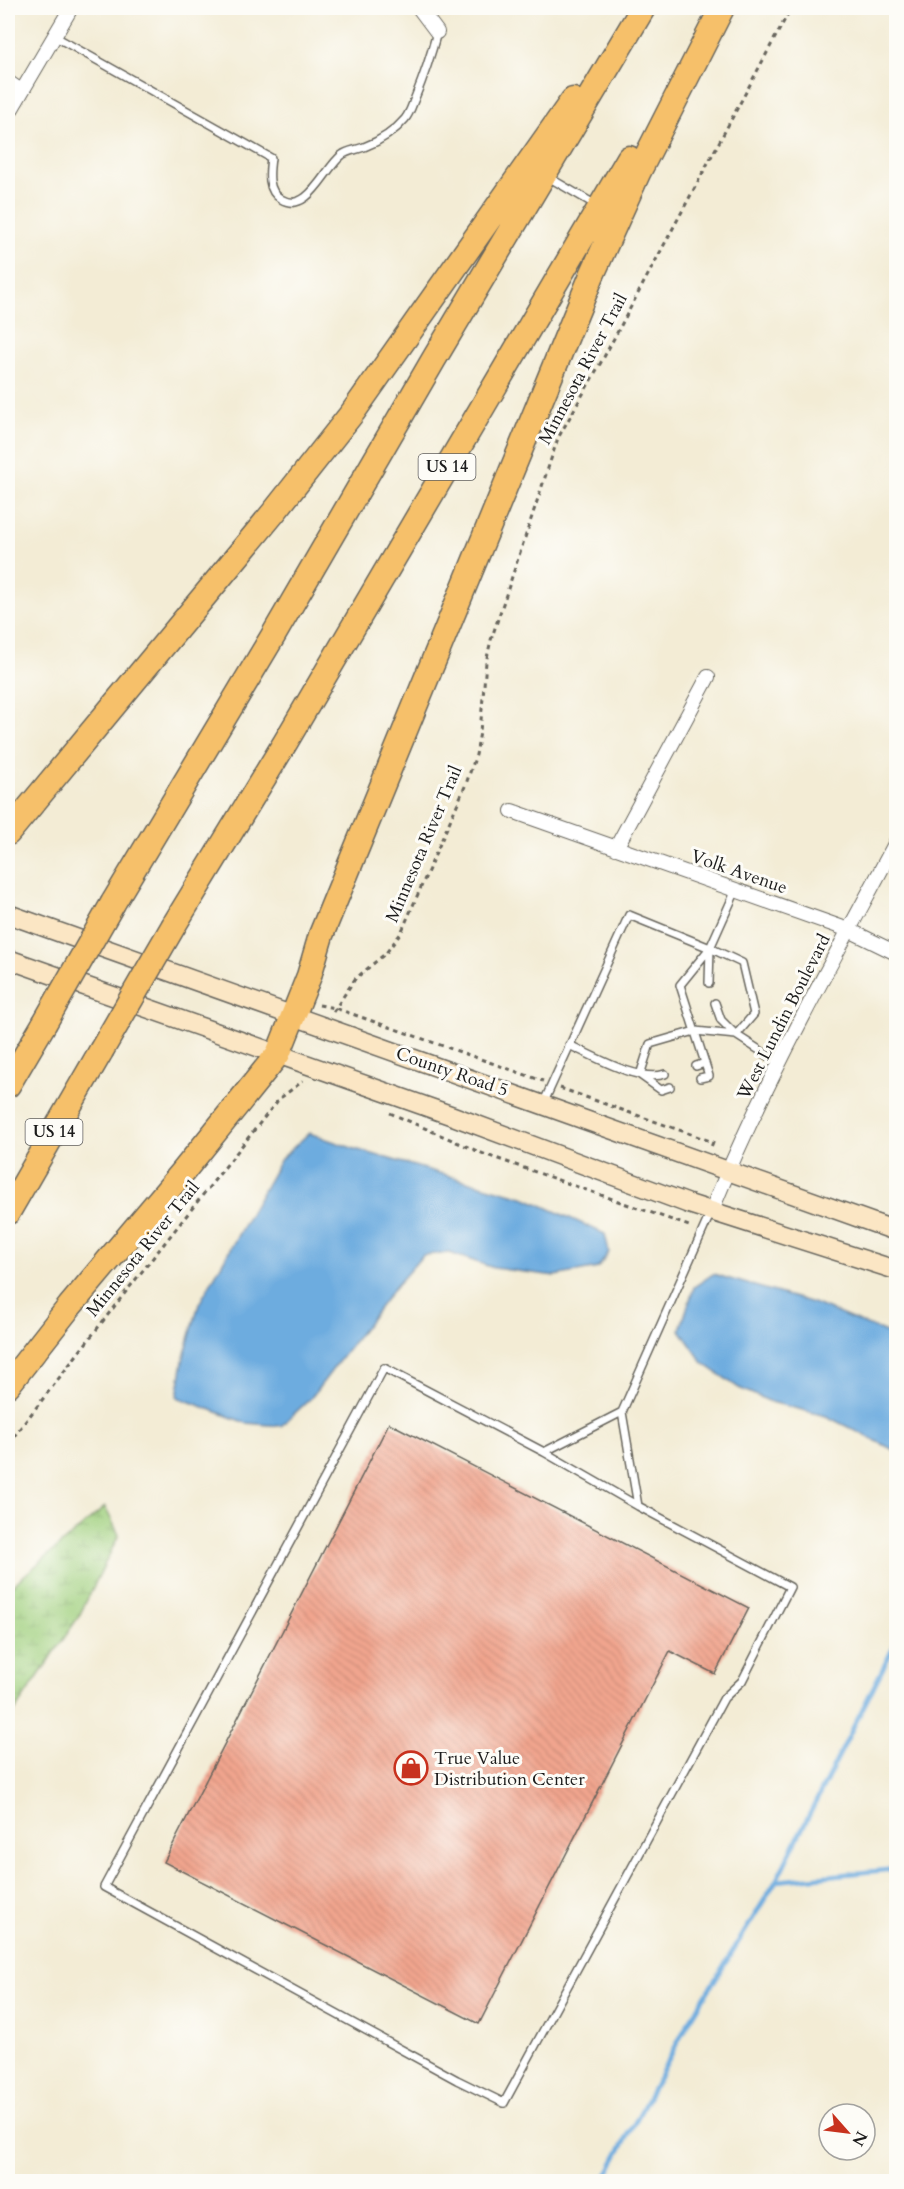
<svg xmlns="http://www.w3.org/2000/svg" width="904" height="2189" viewBox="0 0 904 2189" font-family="Cardo,serif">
  <defs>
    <pattern id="wetland-marsh" width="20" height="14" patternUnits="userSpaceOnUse" patternTransform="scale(1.5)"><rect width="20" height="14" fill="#a0d07f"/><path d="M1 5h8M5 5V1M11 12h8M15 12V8" fill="none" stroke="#89b26d"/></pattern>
    <pattern id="building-back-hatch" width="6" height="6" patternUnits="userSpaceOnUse" patternTransform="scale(1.5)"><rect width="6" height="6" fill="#f1a58e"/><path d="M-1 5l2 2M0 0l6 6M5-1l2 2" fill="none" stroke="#ce8d7a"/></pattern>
  </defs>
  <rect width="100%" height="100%" fill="#fdfcf7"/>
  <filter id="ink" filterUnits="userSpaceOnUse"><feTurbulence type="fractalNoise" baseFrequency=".0167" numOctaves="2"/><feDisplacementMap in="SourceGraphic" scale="12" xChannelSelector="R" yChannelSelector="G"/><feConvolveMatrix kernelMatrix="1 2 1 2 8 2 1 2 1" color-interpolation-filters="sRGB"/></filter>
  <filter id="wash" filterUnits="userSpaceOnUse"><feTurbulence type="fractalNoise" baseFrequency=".008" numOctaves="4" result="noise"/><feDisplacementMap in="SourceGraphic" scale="24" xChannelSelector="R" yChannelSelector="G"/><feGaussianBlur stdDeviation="1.35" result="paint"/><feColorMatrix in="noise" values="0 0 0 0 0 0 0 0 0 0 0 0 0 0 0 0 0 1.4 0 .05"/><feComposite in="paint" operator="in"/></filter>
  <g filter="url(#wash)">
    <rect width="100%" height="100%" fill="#f3ecd5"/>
    <path fill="url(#wetland-marsh)" stroke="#5e764e" stroke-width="1.5" d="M105 1507 119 1535 79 1616 8 1721V1589Z"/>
    <path fill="#6dacdf" stroke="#44647e" stroke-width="1.5" d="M309 1133 355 1149 526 1198 605 1234 609 1252 598 1268 555 1276 494 1268 450 1253 423 1255 395 1287 311 1398 281 1426 246 1423 177 1397 183 1361 199 1304 281 1159Z
      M713 1274 813 1303 896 1337V1451L826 1416 771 1402 739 1388 703 1363 680 1330 694 1287Z"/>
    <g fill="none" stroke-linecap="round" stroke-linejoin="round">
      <path stroke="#6dacdf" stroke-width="4.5" d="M776 1881 896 1869
        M603 2182 687 2025 776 1881 896 1642"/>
    </g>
    <g id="blocks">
      <path fill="url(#building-back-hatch)" d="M389 1423 749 1608 715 1674 670 1651 479 2024 164 1862Z"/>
    </g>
  </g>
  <g filter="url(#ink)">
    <use href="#blocks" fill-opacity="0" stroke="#67655d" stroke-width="1.5"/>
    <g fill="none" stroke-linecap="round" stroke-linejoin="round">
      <g stroke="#67655d" stroke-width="10">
        <path id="lane" d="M54 36 271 158C269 173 267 191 281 199 308 215 324 169 342 155 348 150 357 150 364 147 380 141 394 132 405 119 410 113 412 105 415 98 424 76 431 55 437 32
          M548 177 596 205
          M710 948 742 963 754 1014 736 1035 778 1062
          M569 1045C594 1056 639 1083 665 1074
          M696 1066 705 1063 680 985 710 948 709 983
          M700 1078 709 1076 705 1063
          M670 1087 661 1090 640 1075 650 1044 695 1031 736 1035 721 1020 715 1003
          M543 1104 629 915 710 948 736 890
          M622 1412 638 1506
          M544 1452 638 1506 790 1587 742 1681 724 1698 504 2103 457 2080 104 1887 384 1368 544 1452 622 1412 711 1212"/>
      </g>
      <g stroke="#67655d" stroke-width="16">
        <path id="street" d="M419 8 437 32
          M8 82 21 91
          M8 115 71 8
          M512 811 849 930 896 953
          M616 848 708 677
          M711 1212C763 1084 831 964 896 842"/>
      </g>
      <g stroke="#67655d" stroke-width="21">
        <path id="secondary" d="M8 914 896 1231
          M8 959 453 1116 689 1204 896 1270"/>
      </g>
      <g stroke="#67655d" stroke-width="27">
        <path id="highway" d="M8 833 274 512 353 412 573 100
          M113 903 273 636 434 359 643 8
          M174 925 285 743 629 158
          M8 1085 44 1024
          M8 1212 101 1051
          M8 1385 70 1306 182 1173 278 1054 309 976 321 935 592 275 638 173 722 8"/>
      </g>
      <path stroke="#67655d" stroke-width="3" stroke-dasharray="4.5 4.5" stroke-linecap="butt" d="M319 1005 335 1008 543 1081
        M333 1012 355 979 386 953 401 933 466 784 476 755 480 732 486 662 491 640 558 438 604 357 791 8
        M560 1088 713 1142 711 1147
        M390 1113 484 1154 692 1227
        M8 1444 117 1303 279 1099 303 1081"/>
      <use href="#lane" stroke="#fff" stroke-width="7"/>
      <use href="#street" stroke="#fff" stroke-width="14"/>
      <use href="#secondary" stroke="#fbe6c4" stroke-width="18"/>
      <use href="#highway" stroke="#f6c06b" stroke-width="24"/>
      <g stroke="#67655d" stroke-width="27" stroke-linecap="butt">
        <path id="highway-bridge" d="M44 1024 113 903
          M101 1051 174 925"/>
      </g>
      <use href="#highway-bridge" stroke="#f6c06b" stroke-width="24"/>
    </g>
  </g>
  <defs>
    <g id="shop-ring" transform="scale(1.725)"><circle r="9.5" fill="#fdfcf7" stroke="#c8321e" stroke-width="1.5"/><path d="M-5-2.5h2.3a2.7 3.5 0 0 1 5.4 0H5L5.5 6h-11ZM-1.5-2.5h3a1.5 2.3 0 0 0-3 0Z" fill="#c8321e"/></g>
  </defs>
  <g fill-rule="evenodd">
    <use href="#shop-ring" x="411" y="1768"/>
  </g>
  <g text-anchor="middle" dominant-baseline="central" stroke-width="6" stroke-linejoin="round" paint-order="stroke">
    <g fill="#fdfcf7" stroke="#605f5e" stroke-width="1.5">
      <rect x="418.5" y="454" width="57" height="26" rx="4.5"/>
      <rect x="25.5" y="1119" width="57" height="26" rx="4.5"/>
    </g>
    <g font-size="16" font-weight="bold" fill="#1c1c1c">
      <text x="447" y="467">US 14</text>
      <text x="54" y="1132">US 14</text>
    </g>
    <g font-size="18" fill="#1c1c1c" stroke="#fdfcf7">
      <text transform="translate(583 369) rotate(-62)">Minnesota River Trail</text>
      <text transform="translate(424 844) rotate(-67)">Minnesota River Trail</text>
      <text transform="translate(739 872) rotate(19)">Volk Avenue</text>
      <text transform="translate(784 1017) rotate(-63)">West Lundin Boulevard</text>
      <text transform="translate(452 1072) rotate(19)">County Road 5</text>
      <text transform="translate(143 1249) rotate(-51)">Minnesota River Trail</text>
    </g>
    <g font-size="18" fill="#1c1c1c" stroke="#fdfcf7" text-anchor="start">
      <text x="434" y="1758">True Value<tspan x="434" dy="21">Distribution Center</tspan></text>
    </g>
  </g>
  <rect width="904" height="2189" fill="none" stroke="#fdfcf7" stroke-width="30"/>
  <g transform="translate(847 2132) rotate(118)"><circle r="28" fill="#fdfcf7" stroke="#a3a29f" stroke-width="1.5"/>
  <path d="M0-4.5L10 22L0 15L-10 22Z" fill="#c8321e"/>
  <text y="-9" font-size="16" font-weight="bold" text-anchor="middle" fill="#1c1c1c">N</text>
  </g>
</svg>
